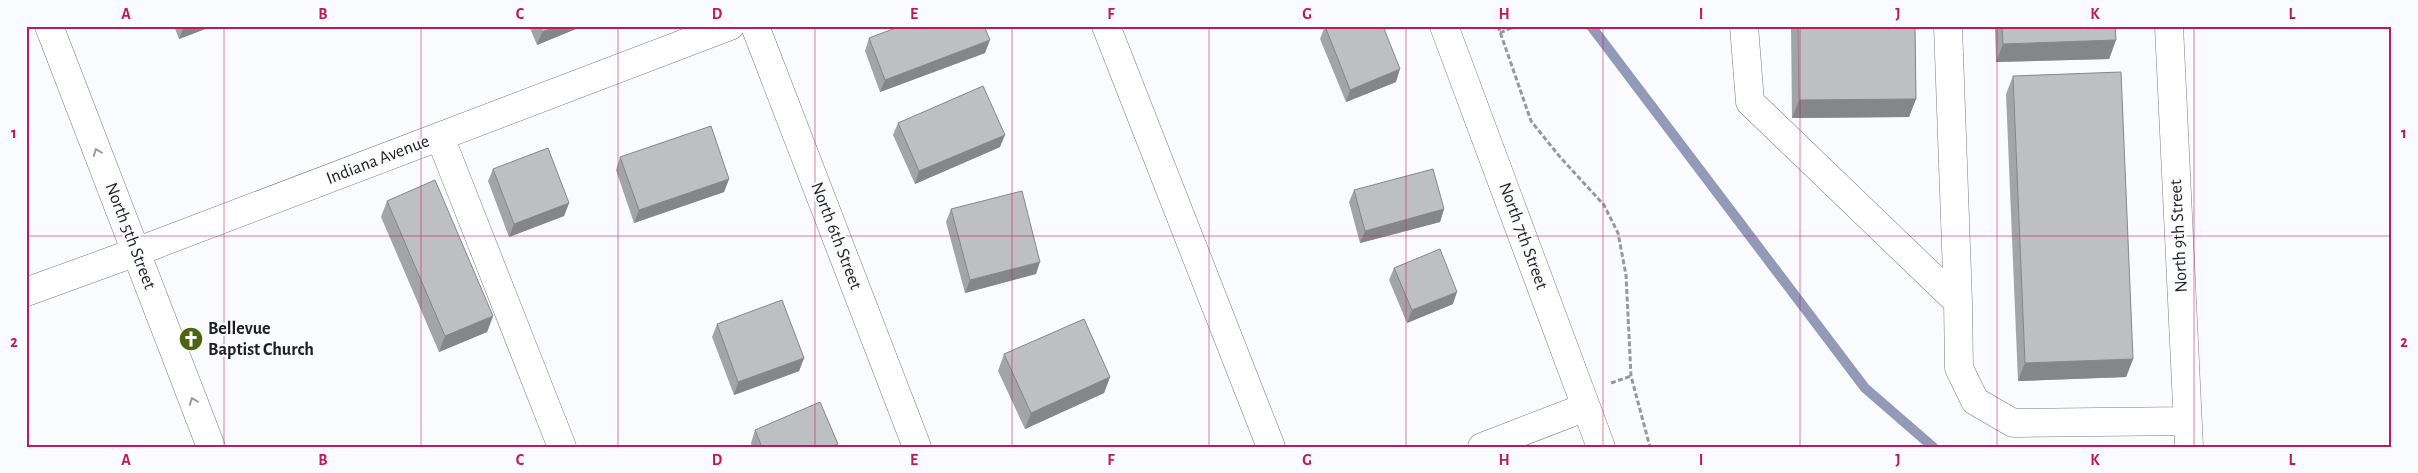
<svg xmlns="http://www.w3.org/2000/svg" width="2418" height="473" viewBox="0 0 2418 473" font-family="'Alegreya Sans',sans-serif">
  <rect width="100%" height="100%" fill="#fafbff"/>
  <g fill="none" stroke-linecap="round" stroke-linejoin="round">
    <path stroke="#939ab8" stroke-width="10" d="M1591 26 1865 388 1933 447"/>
    <g stroke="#7b7c7f" stroke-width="29">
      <path id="minor" d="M755 26 917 447
        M1106 26 1271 447
        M1444 26 1601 447
        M1744 26 1750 102 1958 302 1948 26
        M2169 26 2189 447
        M440 137 562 447
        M26 292 136 252 730 26
        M1958 302 1959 368 1975 401 2013 423 2187 421
        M1482 447 1586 407"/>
    </g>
    <g stroke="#7b7c7f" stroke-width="29">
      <path id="major" d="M49 26 211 447"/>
    </g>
    <path stroke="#97989b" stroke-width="3" stroke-dasharray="5 2.5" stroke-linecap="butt" d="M1498 26 1531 121 1560 157 1604 205 1618 233 1626 275 1631 376 1650 447
      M1500 33 1516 26
      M1611 383 1631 376"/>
    <use href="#minor" stroke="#fff" stroke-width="28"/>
    <use href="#major" stroke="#fff" stroke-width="28"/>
  </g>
  <path fill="#a3a4a7" d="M174 26H213L179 39Z
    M529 26H583L537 45Z
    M1325 26 1396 82 1346 102 1320 39Z
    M1791 26H1915L1916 99 1909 117 1792 118Z
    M1995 26H2115L2116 40 2109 59 1996 62Z
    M869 38 985 53 880 92 865 51Z
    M2013 76 2133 359 2126 377 2018 381 2006 94Z
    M898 123 1000 147 915 184 893 135Z
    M620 157 729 179 724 192 634 223 616 170Z
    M493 169 569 203 564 216 509 237 488 181Z
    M1354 190 1444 209 1440 222 1360 243 1349 202Z
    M387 201 493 316 487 332 439 352 381 217Z
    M951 209 1036 274 965 293 946 222Z
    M1394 268 1453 304 1407 323 1389 280Z
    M717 324 804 358 799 371 734 395 712 337Z
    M1004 354 1110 377 1104 393 1025 429 998 371Z
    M755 430 837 447H752L751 443Z"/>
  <path fill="#858688" d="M184 26H213L179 39Z
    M557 26H583L537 45 542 32Z
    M990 40 985 53 880 92 885 80Z
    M2116 40 2109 59 1996 62 2003 44Z
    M1400 69 1396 82 1346 102 1350 90Z
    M1916 99 1909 117 1792 118 1799 100Z
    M1005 135 1000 147 915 184 919 171Z
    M729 179 724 192 634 223 639 210Z
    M569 203 564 216 509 237 514 224Z
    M1444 209 1440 222 1360 243 1365 231Z
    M1040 262 1036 274 965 293 970 280Z
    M1457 292 1453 304 1407 323 1412 310Z
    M493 316 487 332 439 352 445 336Z
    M804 358 799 371 734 395 738 382Z
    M2133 359 2126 377 2018 381 2025 363Z
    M1110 377 1104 393 1025 429 1031 413Z"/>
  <path fill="#bebfc2" stroke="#858688" d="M539 26H557L542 32Z
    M901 26H984L990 40 885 80 869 38Z
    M1325 26H1383L1400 69 1350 90Z
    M1798 26H1915L1916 99 1799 100Z
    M2002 26H2115L2116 40 2003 44Z
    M2121 72 2133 359 2025 363 2013 76Z
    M983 86 1005 135 919 171 898 123Z
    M711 126 729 179 639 210 620 157Z
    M548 148 569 203 514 224 493 169Z
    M1433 169 1444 209 1365 231 1354 190Z
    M435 180 493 316 445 336 387 201Z
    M1022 191 1040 262 970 280 951 209Z
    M1440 249 1457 292 1412 310 1394 268Z
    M782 300 804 358 738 382 717 324Z
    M1084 319 1110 377 1031 413 1004 354Z
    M820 402 838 444 832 447H762L755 430Z"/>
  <defs><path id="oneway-chevron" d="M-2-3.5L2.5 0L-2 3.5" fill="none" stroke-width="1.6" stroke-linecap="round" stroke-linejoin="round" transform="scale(1.25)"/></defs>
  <g stroke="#9a9a9b">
    <use href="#oneway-chevron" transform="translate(97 152) rotate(-111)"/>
    <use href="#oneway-chevron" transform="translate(193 401) rotate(-111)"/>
  </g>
  <path fill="none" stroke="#c2185b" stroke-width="1" stroke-opacity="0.55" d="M224 26V447M421 26V447M618 26V447M815 26V447M1012 26V447M1209 26V447M1406 26V447M1603 26V447M1800 26V447M1997 26V447M2194 26V447M26 236H2392"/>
  <defs>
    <g id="church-disc" transform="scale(1.25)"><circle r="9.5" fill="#4f6411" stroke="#fafbff"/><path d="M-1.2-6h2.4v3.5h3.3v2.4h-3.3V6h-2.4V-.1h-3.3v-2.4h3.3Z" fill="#fff"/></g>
  </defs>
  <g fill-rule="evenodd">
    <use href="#church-disc" x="191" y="339"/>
  </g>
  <g text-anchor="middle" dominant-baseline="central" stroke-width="4" stroke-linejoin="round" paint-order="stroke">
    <g font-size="18" fill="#1f1f20" stroke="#fafbff">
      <text transform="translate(378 160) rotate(-21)">Indiana Avenue</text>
      <text transform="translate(130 236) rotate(69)">North 5th Street</text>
      <text transform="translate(836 236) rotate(69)">North 6th Street</text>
      <text transform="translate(1523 236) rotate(70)">North 7th Street</text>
      <text transform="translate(2179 236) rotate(-93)">North 9th Street</text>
    </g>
    <g font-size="18" font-weight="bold" fill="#1f1f20" stroke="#fafbff" text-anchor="start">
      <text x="208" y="329">Bellevue<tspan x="208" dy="21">Baptist Church</tspan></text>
    </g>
  </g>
  <rect width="2418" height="473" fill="none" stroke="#fafbff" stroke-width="55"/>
  <rect x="28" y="28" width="2362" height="418" fill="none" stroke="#c2185b" stroke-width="2"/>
  <g font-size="16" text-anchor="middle" font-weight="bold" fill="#c2185b">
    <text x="126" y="19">A</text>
    <text x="323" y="19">B</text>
    <text x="520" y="19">C</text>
    <text x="717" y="19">D</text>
    <text x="914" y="19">E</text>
    <text x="1111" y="19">F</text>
    <text x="1307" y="19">G</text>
    <text x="1504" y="19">H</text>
    <text x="1701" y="19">I</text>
    <text x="1898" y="19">J</text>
    <text x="2095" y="19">K</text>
    <text x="2292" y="19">L</text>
    <text x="14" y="138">1</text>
    <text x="2404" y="138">1</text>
    <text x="14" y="347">2</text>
    <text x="2404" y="347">2</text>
    <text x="126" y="465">A</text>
    <text x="323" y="465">B</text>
    <text x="520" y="465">C</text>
    <text x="717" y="465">D</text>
    <text x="914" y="465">E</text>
    <text x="1111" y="465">F</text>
    <text x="1307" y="465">G</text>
    <text x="1504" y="465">H</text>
    <text x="1701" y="465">I</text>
    <text x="1898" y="465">J</text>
    <text x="2095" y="465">K</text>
    <text x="2292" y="465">L</text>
  </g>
</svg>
